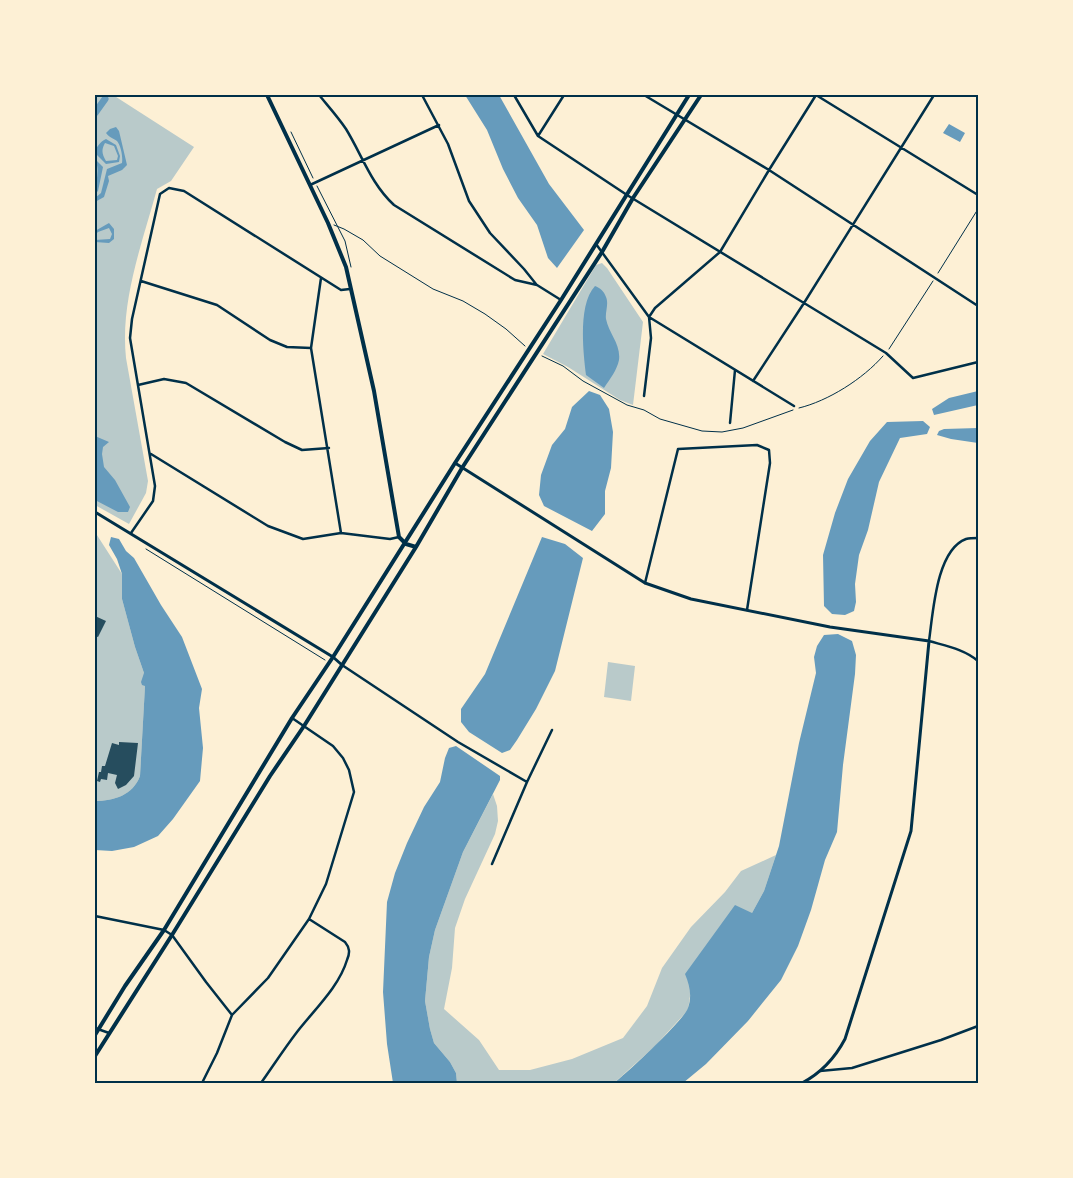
<svg xmlns="http://www.w3.org/2000/svg" width="1073" height="1178" viewBox="0 0 1073 1178" font-family="'IBM Plex Serif',serif">
  <rect width="100%" height="100%" fill="#fdf0d5"/>
  <path fill="#b9caca" d="M95 95H113L194 147 171 181 157 189C142 244 120 301 126 358L148 481 146 493 129 524 95 505Z
    M602 263 607 268 643 322 633 405 620 400 568 367 543 354 596 265Z
    M95 532 122 574V599L135 647 144 673 145 686 140 776C133 795 114 801 95 801Z
    M608 662 635 666 631 701 604 697Z
    M493 794 497 806 498 821 495 834 465 899 455 928 452 968 444 1009 479 1040 499 1070H530L572 1059 623 1038 647 1006 662 968 691 927 725 892 741 871 776 855 764 891 752 913 691 989 688 1010 655 1046 614 1083H457L456 1073 450 1062 434 1043 430 1029 425 1001 429 957 435 930 463 852Z"/>
  <path fill="#669bbc" fill-rule="evenodd" d="M465 95H499L549 184 584 230 557 268 548 258 537 225 518 198 503 169 487 130Z
    M949 124 965 133 960 142 943 133Z
    M116 127 119 131 127 165 122 170 108 176 109 181 104 197 95 202V198L101 193 107 169 122 163C123 157 121 146 117 141 113 138 110 138 106 133L110 129Z
    M106 139 116 145 120 156 119 162 106 164 95 153C95 148 101 141 106 139ZM105 143 114 146 118 156 117 160 106 161C102 154 101 150 105 143Z
    M97 161 103 167 98 191 95 194C95 183 100 172 96 162Z
    M109 223 114 229V239L109 243 95 242V240L110 239 112 234 109 228 98 232 95 235V231Z
    M595 286C600 288 604 291 606 297 609 304 605 312 606 319 609 334 621 344 619 360 617 370 610 379 604 388L586 375C583 351 578 304 595 286Z
    M589 391 600 395 609 409 613 432 611 468 605 491V514L592 531 544 506 539 495 541 475 552 445 565 429 572 407Z
    M978 391V405L934 415 932 409 949 398Z
    M923 421 930 427 927 434 900 438 879 482 868 530 859 555 855 584 856 602 854 611 845 615 832 614 824 606 823 555 835 513 848 479 870 441 887 422Z
    M978 428V443L951 439 937 435 939 431 944 429Z
    M95 436 109 442 103 447 102 454 104 467 115 480 130 507 128 512H118L95 500Z
    M111 537 119 539 126 551 134 558 161 605 182 637 202 689 199 708 203 748 200 781 173 819 158 836 134 847 112 851 95 850V801C114 801 133 795 140 776L145 686 142 685 141 682 144 673 135 647 122 599V574L117 559 109 545Z
    M542 537 565 544 583 558 555 671 536 709 517 740 510 750 502 753 469 732 461 722V709L485 674Z
    M838 634 852 641 856 655 855 674 843 765 837 832 825 860 811 910 798 946 781 980 748 1021 706 1064 683 1083H614C626 1074 685 1019 688 1008 692 996 690 986 685 974L735 905 752 913 764 891 779 846 799 743 816 673 814 657 817 646 824 635Z
    M456 746 500 776V780L463 852 435 930 429 957 425 1001 430 1029 434 1043 450 1062 456 1073 457 1083H393L387 1044 383 992 387 902 395 873 407 843 424 807 440 782 445 758 449 748Z"/>
  <g fill="none" stroke-linecap="round" stroke-linejoin="round">
    <path stroke="#669bbc" stroke-width="7" d="M95 113 105 99"/>
  </g>
  <path fill="#264d5e" d="M95 616 106 621 98 637 95 636Z
    M119 742 138 743 134 776 126 785 118 789 115 783 117 775 108 773 107 780 101 779 100 782 97 781 99 772H101L102 766H105L112 743 119 745Z"/>
  <g fill="none" stroke-linecap="round" stroke-linejoin="round">
    <path stroke="#003049" stroke-width="1" d="M291 132 313 178
      M317 186 345 241 351 267
      M334 225 344 229 363 240 380 256 433 289 463 301 485 314 506 329 525 346
      M938 273 978 209
      M889 349 933 281
      M542 356 563 366 583 381 627 405 644 410 660 419 702 431 722 432 743 428 793 410
      M799 408C828 401 863 379 883 356
      M146 549 325 660"/>
    <path stroke="#003049" stroke-width="2.5" d="M319 95C328 106 338 117 346 129 362 155 371 184 394 205L515 280 537 285 561 300
      M422 95 448 144 469 201 490 233 524 269 536 284
      M514 95 538 136 627 195 886 353 913 378 978 362
      M644 95 769 170 978 306
      M816 95 978 195
      M538 136 564 95
      M310 185 439 125
      M596 244 649 317 794 406
      M321 278 311 348 341 533
      M141 281 217 305 270 340 287 347 311 348
      M753 381 804 303 934 95
      M138 385 164 379 186 383 285 442 302 450 329 448
      M644 396 651 338 649 317 655 308 720 252 769 170 816 95
      M730 423 735 370
      M151 454 268 526 303 539 341 533 390 539 399 537
      M131 533 153 501 155 486 130 338 132 319 160 194 169 188 184 191 341 290 350 289
      M978 538C974 538 970 538 966 539 936 550 933 614 929 641 946 646 964 649 978 661
      M645 583 678 449 757 445 769 450 770 463 747 610
      M342 665 458 742 527 782
      M492 864 527 782 552 730
      M95 916 164 930 172 935 206 982 232 1015
      M95 1028 109 1033
      M820 1071 852 1068 941 1040 978 1026
      M202 1083 217 1053 232 1015 268 978 309 919 326 884 354 792 349 770 343 758 333 746 292 718
      M261 1083C273 1066 284 1049 297 1032 314 1010 339 987 347 960 350 953 350 948 345 942L309 919"/>
    <path stroke="#003049" stroke-width="3" d="M455 463 645 583 691 599 830 627 929 641 911 831 845 1039C835 1058 821 1073 802 1083
      M95 512 333 657 342 665"/>
    <path stroke="#003049" stroke-width="4" d="M267 95 328 223 346 267 374 391 399 537 406 544 416 547
      M95 1035 125 986 164 930 292 718 333 657 455 463 561 300 689 95
      M95 1056 172 935 270 776 304 726 416 547 462 468 602 252 633 198 701 95"/>
  </g>
  <rect width="1073" height="1178" fill="none" stroke="#fdf0d5" stroke-width="192"/>
  <rect x="96" y="96" width="881" height="986" fill="none" stroke="#003049" stroke-width="2"/>
</svg>
